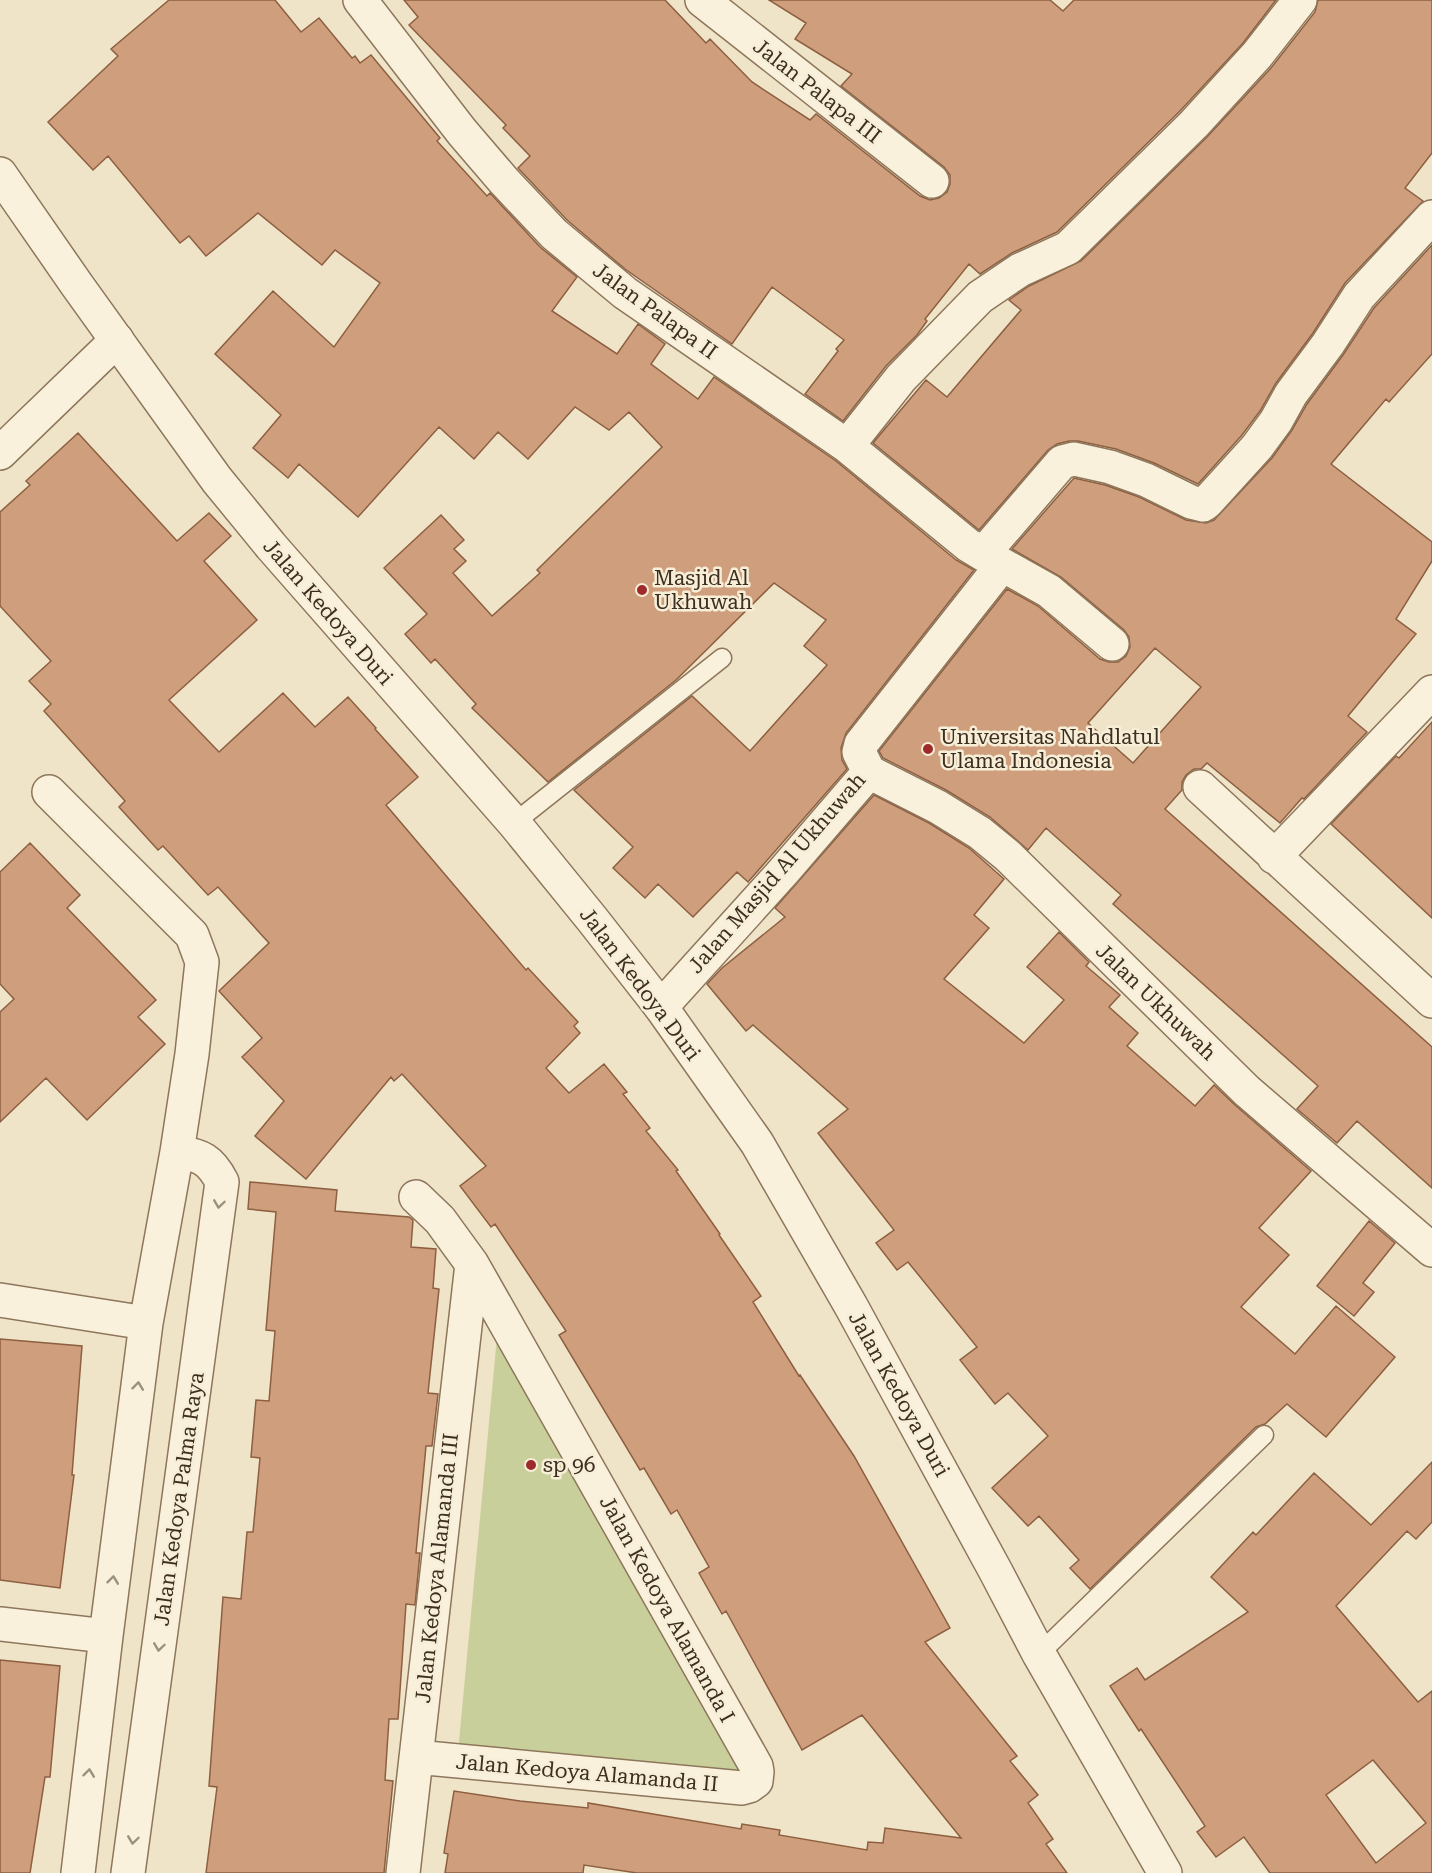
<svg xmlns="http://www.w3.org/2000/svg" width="1432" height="1873" viewBox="0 0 1432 1873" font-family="'Roboto Serif',serif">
  <rect width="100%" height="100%" fill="#f0e4c8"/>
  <path fill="#c9cf9b" d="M500 1305 765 1783 458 1752Z"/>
  <path fill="#cf9f7d" stroke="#8d5f41" stroke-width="1.5" fill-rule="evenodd" d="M169 0H275L301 32 319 18 352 58 355 56 360 63 371 55 440 138 437 141 487 196 490 193 540 247 577 277 552 311 617 354 638 324 665 344 651 364 698 399 714 377 836 461 956 560 974 570 846 733 841 748 842 760 847 769 748 882 737 872 693 917 658 884 645 898 613 868 633 847 574 790 692 696 750 751 827 665 804 646 826 620 774 583 676 680 548 782 472 708 476 704 435 659 431 663 405 634 427 614 384 568 441 515 464 540 454 549 466 561 453 573 492 616 540 573 537 570 662 447 629 412 609 430 575 407 528 459 498 432 474 459 439 427 358 517 299 464 288 478 253 448 281 415 215 354 273 291 334 347 380 283 335 250 322 265 258 213 206 256 189 236 180 243 108 156 93 170 48 122 118 56 111 49Z
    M404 0H665L706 43 710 39 752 82 810 120 816 114 920 196 930 200 939 198 947 192 950 184V175L944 167 841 86 852 74 795 39 806 23 769 0H1050L1063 11 1074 0H1276L1243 43 1180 111 1057 232 1012 253 980 274 969 264 925 319 927 321 917 335 886 366 843 421 805 394 838 351 836 349 844 340 772 287 732 344 625 269 567 220 518 168 530 156 503 128 506 125 409 25 418 17Z
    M1318 0H1432V153L1405 188 1423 201 1345 283 1313 333 1276 383 1260 411 1242 435 1198 484 1154 463 1116 449 1078 441H1069L1057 444 1048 450 979 530 873 443 926 380 947 397 1021 310 1009 300 1029 286 1081 261 1207 137 1271 68 1315 12Z
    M1432 245V354L1389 402 1386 399 1331 464 1432 542V561L1396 619 1416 634 1348 716 1367 732 1304 799 1302 798 1280 823 1207 763 1201 769H1194L1186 775 1182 782V790L1165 809 1432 1047V1188L1357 1121 1337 1143 1297 1109 1318 1086 1113 904 1121 895 1046 828 1028 850 990 817 946 790 883 758 879 751 1007 589 1038 606 1100 659 1109 662H1118L1126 656 1130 647 1129 637 1124 630 1061 577 1012 549 1074 478 1105 485 1139 497 1186 520 1206 523 1214 520 1272 458 1292 430 1307 404 1343 355 1374 308ZM1155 648 1201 687 1133 763 1088 723Z
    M78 433 177 541 209 513 231 536 204 561 257 620 169 700 219 752 283 693 315 727 348 697 376 728 375 729 418 777 386 805 526 970 528 968 578 1022 574 1026 580 1033 546 1068 569 1093 604 1064 627 1092 623 1094 650 1128 646 1131 678 1170 676 1171 720 1234 719 1235 761 1296 753 1302 799 1376 800 1375 854 1456 950 1628 925 1642 1017 1756 1010 1761 1038 1795 1028 1803 1053 1839 1046 1844 1067 1873H637L584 1865 583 1873H445L448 1854 444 1853 454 1791 520 1801 588 1808V1803L741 1829 742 1824 780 1830 779 1835 867 1850 868 1842 883 1843 885 1828 961 1838 862 1715 802 1750 726 1611 722 1614 699 1573 709 1567 677 1510 671 1514 644 1468 640 1470 559 1335 566 1331 495 1224 491 1227 460 1186 486 1166 402 1074 394 1081 391 1077 306 1179 255 1136 284 1101 242 1057 262 1038 219 991 269 943 218 887 208 895 163 846 158 850 119 807 125 801 44 711 51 704 29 681 51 661 0 606V512L30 485 26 481Z
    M1432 722V918L1331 824 1396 756 1399 758Z
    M874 795 929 823 969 848 1004 879 974 915 989 928 944 979 1024 1043 1064 1000 1027 967 1059 932 1089 962 1086 966 1120 995 1109 1007 1138 1033 1127 1046 1195 1106 1214 1085 1235 1105 1311 1171 1259 1228 1289 1255 1241 1307 1295 1354 1336 1306 1395 1357 1326 1437 1287 1404 1265 1424 1256 1427 1090 1589 1070 1568 1079 1560 1039 1516 1028 1526 992 1488 1048 1436 1008 1393 995 1404 960 1360 977 1347 908 1262 897 1270 876 1243 894 1230 818 1133 848 1109 753 1025 746 1031 707 984 722 968 785 917 775 908Z
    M30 843 80 895 67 908 156 1000 138 1017 165 1044 87 1120 46 1078 0 1122V1012L14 999 0 984V872Z
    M250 1182 337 1190 335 1211 409 1217 413 1220 411 1247 436 1249 433 1288 439 1289 428 1393 438 1394 432 1446H426L416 1553H420L415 1605 406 1604 398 1719H389L385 1780 393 1781 384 1873H206L217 1787 209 1786 223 1597 241 1599 247 1532H253L260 1458 251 1457 256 1400 269 1401 275 1331 266 1330 276 1212 248 1209Z
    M1369 1221 1395 1243 1363 1283 1374 1292 1354 1316 1317 1286Z
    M0 1339 82 1346 72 1475H74L60 1588 0 1580Z
    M1432 1462V1522L1416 1539 1407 1531 1336 1606 1418 1702 1432 1691V1873H1270L1244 1837 1216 1857 1197 1832 1205 1826 1141 1729 1139 1731 1110 1686 1137 1668 1145 1680 1248 1612 1211 1577 1253 1532 1256 1535 1314 1473 1371 1525ZM1373 1760 1426 1823 1376 1863 1326 1795Z
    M0 1660 60 1666 50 1777H45L30 1873H0Z"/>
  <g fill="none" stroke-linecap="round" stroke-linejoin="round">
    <g stroke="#8d765c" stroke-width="21">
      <path id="service" d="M514 823 722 658
        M1039 1654 1264 1435"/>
    </g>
    <g stroke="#8d765c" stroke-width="36">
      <path id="minor" d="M360 0 462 132 504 181 554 234 625 293 847 446 968 545 983 554 1049 591 1112 644
        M702 0 932 181
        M847 446 901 378 980 297 1020 270 1068 248 1194 124 1257 55 1300 0
        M0 453 117 340
        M983 554 1062 462 1074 459 1110 467 1146 480 1191 502 1203 505 1207 502 1257 447 1276 421 1291 394 1328 344 1359 296 1432 217
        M869 772 938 807 980 833 1008 856 1247 1091 1432 1250
        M869 772 859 752 861 744 1002 565
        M1200 787 1432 1001
        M49 792 192 935 202 962 192 1054 177 1152 146 1323 106 1636 78 1873
        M1274 857 1432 692
        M661 1007 783 872 869 772
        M0 1300 146 1323
        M0 1624 106 1636
        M416 1757 742 1788 749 1786 756 1781 757 1772 756 1766 472 1264 440 1220 416 1197
        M128 1873 222 1182C211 1160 201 1155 177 1152
        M403 1873 472 1264"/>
    </g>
    <g stroke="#8d765c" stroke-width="36">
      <path id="tertiary" d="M0 174 77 285 217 480 271 546 514 823 592 919 661 1007 757 1143 851 1306 995 1570 1039 1654 1165 1873"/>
    </g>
    <use href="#service" stroke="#faf1dc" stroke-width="18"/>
    <use href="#minor" stroke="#faf1dc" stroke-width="33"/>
    <use href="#tertiary" stroke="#faf1dc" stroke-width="33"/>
  </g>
  <defs><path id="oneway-chevron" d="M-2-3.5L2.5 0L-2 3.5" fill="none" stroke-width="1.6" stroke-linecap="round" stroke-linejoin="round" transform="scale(1.5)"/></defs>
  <g stroke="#9c907e">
    <use href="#oneway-chevron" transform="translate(219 1204) rotate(98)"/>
    <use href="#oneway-chevron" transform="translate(138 1386) rotate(-83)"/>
    <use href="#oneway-chevron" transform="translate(113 1580) rotate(-83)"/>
    <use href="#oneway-chevron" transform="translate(159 1647) rotate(98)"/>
    <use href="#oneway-chevron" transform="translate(89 1773) rotate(-83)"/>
    <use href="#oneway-chevron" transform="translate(133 1840) rotate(98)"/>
  </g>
  <g fill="#9e2a2b" stroke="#f7eed8" stroke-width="2">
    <circle cx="642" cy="590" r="6"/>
    <circle cx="928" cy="749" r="6"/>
    <circle cx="531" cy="1465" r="6"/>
  </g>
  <g text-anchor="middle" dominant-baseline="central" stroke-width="5" stroke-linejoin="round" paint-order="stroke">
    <g font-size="21" fill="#3d2e20" stroke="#f7eed8">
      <text transform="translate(817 91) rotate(38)">Jalan Palapa III</text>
      <text transform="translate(655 311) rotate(36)">Jalan Palapa II</text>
      <text transform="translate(328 612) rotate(49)">Jalan Kedoya Duri</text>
      <text transform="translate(777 873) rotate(-49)">Jalan Masjid Al Ukhuwah</text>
      <text transform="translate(640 984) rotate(53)">Jalan Kedoya Duri</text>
      <text transform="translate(1156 1002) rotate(44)">Jalan Ukhuwah</text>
      <text transform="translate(899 1394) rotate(61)">Jalan Kedoya Duri</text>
      <text transform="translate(179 1499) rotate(-82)">Jalan Kedoya Palma Raya</text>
      <text transform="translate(437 1568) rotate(-84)">Jalan Kedoya Alamanda III</text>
      <text transform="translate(667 1609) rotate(61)">Jalan Kedoya Alamanda I</text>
      <text transform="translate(587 1773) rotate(5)">Jalan Kedoya Alamanda II</text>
    </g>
    <g font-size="21" fill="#3d2e20" stroke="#f7eed8" text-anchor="start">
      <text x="654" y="578">Masjid Al<tspan x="654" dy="24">Ukhuwah</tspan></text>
      <text x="940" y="737">Universitas Nahdlatul<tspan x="940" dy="24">Ulama Indonesia</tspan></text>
      <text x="543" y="1465">sp 96</text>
    </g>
  </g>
</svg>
